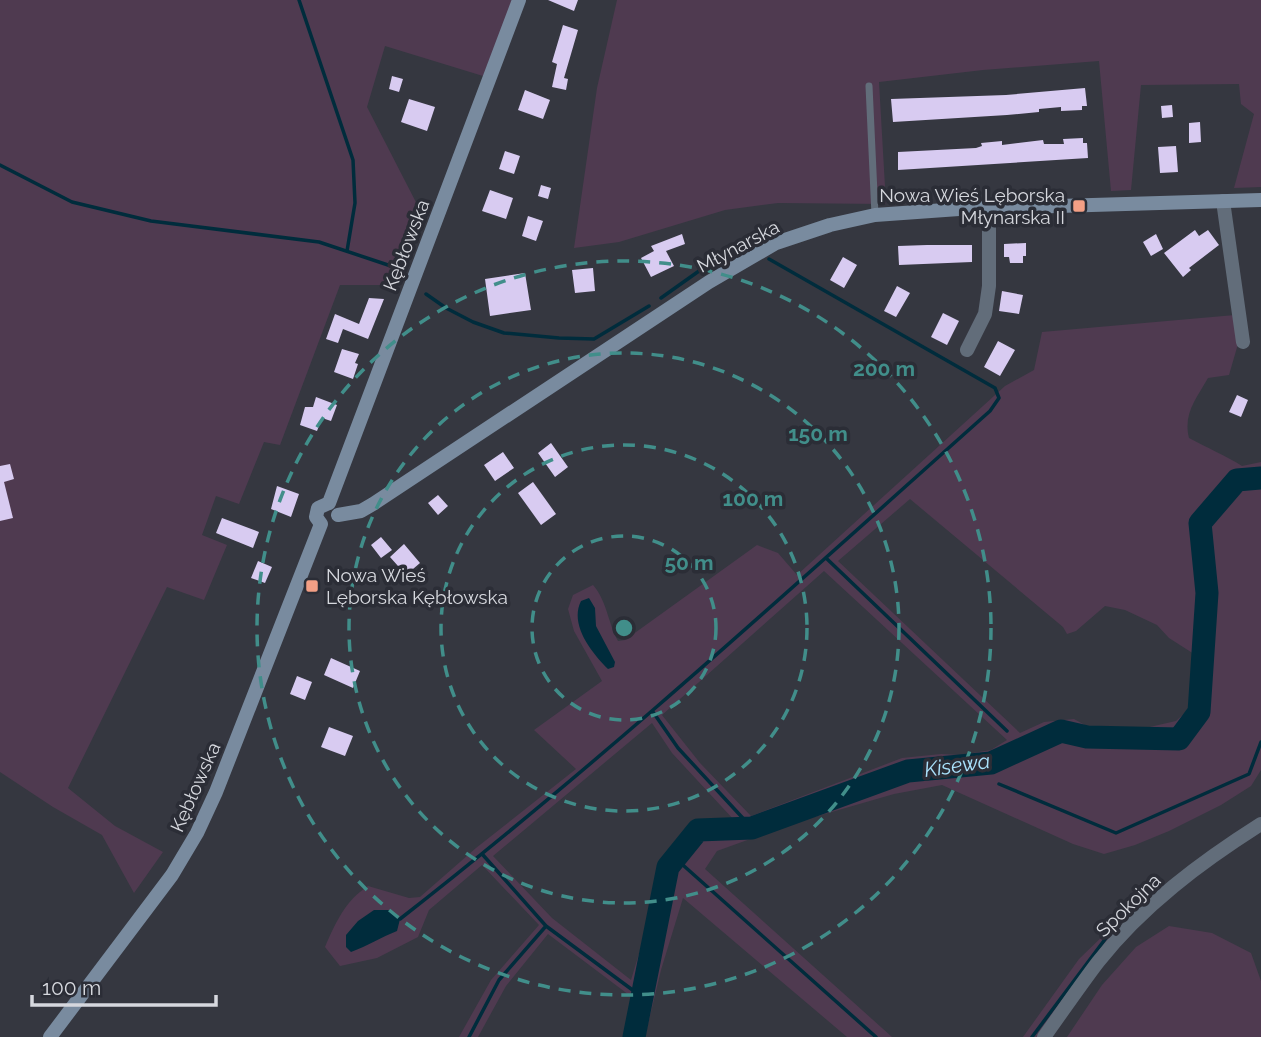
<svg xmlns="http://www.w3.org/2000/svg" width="1261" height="1037" viewBox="0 0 1261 1037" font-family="Raleway,sans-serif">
  <rect width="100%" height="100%" fill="#353740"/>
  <path fill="#4f3a50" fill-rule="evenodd" d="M0 0H513L483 76 385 46 367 107 422 214 397 285H340L280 445 264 442 239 504 216 496 202 535 227 545 204 600 167 587 68 788 115 826 163 852 134 893 102 835 53 807 0 772Z
    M617 0H1261V187L1234 188 1254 114 1241 104 1239 84 1141 85 1131 190 1111 191 1099 61 983 70 879 82 886 204 778 203 725 210 619 242 574 248 597 88Z
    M1235 315 1238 344 1229 375 1208 378C1196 399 1183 414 1189 438 1207 448 1225 455 1242 466L1261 462V770L1251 786 1221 805 1169 831 1135 845 1104 854 1073 844 942 785 894 794 797 822 717 851 705 869 892 1037H847L683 898 661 970 645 1037H625L633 998 548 934 506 986 478 1037H459L491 980 539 925 482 865 429 910 418 937 377 958 340 966 325 947C336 922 345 901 368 886L409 898 420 897 476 848 576 769 534 730 602 681 574 631 568 609 573 595 593 585C607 601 608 623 618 641L625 640 757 545 778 553 797 575 1005 386 1034 370 1042 332ZM910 499 1063 627 1067 634 1076 631 1105 606 1125 610 1157 625 1169 638 1194 654 1188 710 1176 721 1145 728 1092 729 1074 719 1044 722 1020 733 838 561ZM824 571 1007 740 991 750 961 755 941 754 902 758 751 816 700 763 662 715ZM652 723 672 753 734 820 701 825 681 836 660 869 656 898 631 980 552 918 493 856Z
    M1169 926 1212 933 1251 953 1261 981V1037H1067L1102 985 1136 947Z
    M1109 930 1114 938 1039 1037H1023L1079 959Z"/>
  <path fill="#002c3c" d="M589 598 595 608 596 626 615 662 614 667 608 669C592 653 569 625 581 601Z
    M374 910H390L400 919 397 931C381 937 368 946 351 952L346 947V935L358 921Z"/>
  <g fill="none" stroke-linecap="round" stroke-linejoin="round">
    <path stroke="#002c3c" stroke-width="3.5" d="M299 0 353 160 355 203 347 251
      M0 165 72 202 151 221 319 242 394 267
      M426 294 446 308 473 322 504 333 559 338 594 339 649 306
      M661 298 706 266 744 246 748 248
      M826 558 1007 731
      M653 712 678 748 752 828
      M999 784 1116 833 1249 774 1261 742
      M483 855 546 926 642 997
      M675 858 876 1037
      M400 919C605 759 796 584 990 411L999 398 995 388 769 259
      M469 1037 499 980 546 926
      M1032 1037 1106 938"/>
    <path stroke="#002c3c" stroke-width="23" d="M634 1037 668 867 698 830 752 828 908 771 991 763 1061 731 1087 737 1179 739 1199 712 1207 593 1200 523 1237 480 1261 478"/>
  </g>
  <path fill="#d8cbf1" d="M548 0H578L574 11Z
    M563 25 578 30 564 78 568 79 566 90 552 87 557 64 552 62Z
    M392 76 403 79 399 92 389 89Z
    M1085 88 1087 106H1082V110L1061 111V107L1039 109V112L1007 115 893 122 891 99 1006 95Z
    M525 90 550 100 543 119 518 110Z
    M409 99 435 107 427 131 401 122Z
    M1172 105 1173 117 1162 118 1161 106Z
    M1200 122 1201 142 1189 143V123Z
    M1083 138V143H1087L1088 158 898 170V152L976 148 982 146 981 143 1002 141V145L1043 140 1044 144H1064L1063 139Z
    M1176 146 1178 172 1160 173 1158 147Z
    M505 151 520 156 514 174 499 169Z
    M541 185 551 188 548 199 538 196Z
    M490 190 513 198 506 219 482 211Z
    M528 216 543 221 536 241 522 236Z
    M1195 230 1199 236 1208 230 1219 245 1189 268 1191 270 1183 277 1164 253Z
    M682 234 685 244 666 251 674 266 651 277 641 258 654 251 651 246Z
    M1156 234 1163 249 1151 256 1143 242Z
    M1026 243V256H1023V263H1010L1009 257H1004V244Z
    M927 245H972V262L899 265 898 246Z
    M843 257 857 265 844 288 830 280Z
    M593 268 595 291 575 293 572 270Z
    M525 273 531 310 490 316 485 279Z
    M897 286 910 293 896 317 884 311Z
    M1002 291 1023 295 1019 314 999 311Z
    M369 298 384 299 368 339 343 329 338 343 326 339 335 314 359 324Z
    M943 313 959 321 947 345 931 337Z
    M998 341 1015 350 1000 376 984 367Z
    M342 349 359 354 355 363 358 364 353 379 334 372Z
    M1237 395 1248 400 1241 417 1229 412Z
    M316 397 337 405 331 421 322 418 317 431 300 425 305 407H313Z
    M551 443 568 467 555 477 538 453Z
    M503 452 514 468 495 481 484 465Z
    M10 464 14 479 4 482 13 518 0 521V466Z
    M533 482 556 514 541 525 518 493Z
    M277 486 299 494 291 517 271 509Z
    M438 495 448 506 438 515 428 503Z
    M222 518 259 532 253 548 216 533Z
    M381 537 392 550 381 558 371 545Z
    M404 544 420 563 406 575 390 557Z
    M258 561 272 567 265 583 251 578Z
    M331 658 360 671 353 688 324 675Z
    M297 676 312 682 305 700 290 694Z
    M329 727 353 736 345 756 321 747Z"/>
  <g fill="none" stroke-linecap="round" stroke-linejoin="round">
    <path stroke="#626d7a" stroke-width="7" d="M869 86 875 215"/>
    <path stroke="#626d7a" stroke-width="14" d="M1223 201 1243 342
      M967 350 985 314 989 286V208
      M1044 1037C1062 1012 1079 987 1098 962 1142 906 1201 862 1261 824"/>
    <path stroke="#798b9f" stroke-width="14" d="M329 503 519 0
      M338 515 361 511 373 504 709 282 776 243 830 225 875 215 959 209 1261 200
      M321 524 316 517 318 508 329 503
      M50 1037 172 875 197 833 216 792 321 524"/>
  </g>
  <g fill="none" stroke="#418e8a" stroke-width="3.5" stroke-dasharray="12 9">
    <circle cx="624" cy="628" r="92"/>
    <circle cx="624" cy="628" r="183"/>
    <circle cx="624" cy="628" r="275"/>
    <circle cx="624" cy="628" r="367"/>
  </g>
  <g fill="#f39f85" stroke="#2b2d36" stroke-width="2.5">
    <rect x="1072" y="199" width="14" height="14" rx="3.5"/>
    <rect x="305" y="579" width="14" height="14" rx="3.5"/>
  </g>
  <g text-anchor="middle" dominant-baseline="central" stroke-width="7" stroke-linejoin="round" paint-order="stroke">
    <g font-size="19" fill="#d6d8de" stroke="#2b2d36" text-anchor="end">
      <text x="1065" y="195">Nowa Wieś Lęborska<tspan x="1065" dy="22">Młynarska II</tspan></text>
      <text x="326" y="575" text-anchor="start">Nowa Wieś<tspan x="326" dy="22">Lęborska Kębłowska</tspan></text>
    </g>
    <g font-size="19" fill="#d6d8de" stroke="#2b2d36">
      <text transform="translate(406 245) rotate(-69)">Kębłowska</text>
      <text transform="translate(738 246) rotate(-28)">Młynarska</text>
      <text transform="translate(195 787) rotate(-66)">Kębłowska</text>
      <text transform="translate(1128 905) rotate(-44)">Spokojna</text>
    </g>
    <g font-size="21" font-style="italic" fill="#aae2fc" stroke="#2b2d36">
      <text transform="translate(957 765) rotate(-8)">Kisewa</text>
    </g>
  </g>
  <circle cx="624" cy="628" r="10" fill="#418e8a" stroke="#2b2d36" stroke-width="3.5"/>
  <g font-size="21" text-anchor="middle" font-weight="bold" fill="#418e8a" stroke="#2b2d36" stroke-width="7" stroke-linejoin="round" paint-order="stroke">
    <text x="884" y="376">200 m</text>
    <text x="818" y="441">150 m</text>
    <text x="753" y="506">100 m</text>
    <text x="689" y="570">50 m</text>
  </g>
  <path d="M32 995v10h184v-10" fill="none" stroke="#d6d8de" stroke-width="3.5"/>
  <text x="42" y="995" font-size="21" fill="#d6d8de" stroke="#2b2d36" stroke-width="5" paint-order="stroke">100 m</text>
</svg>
